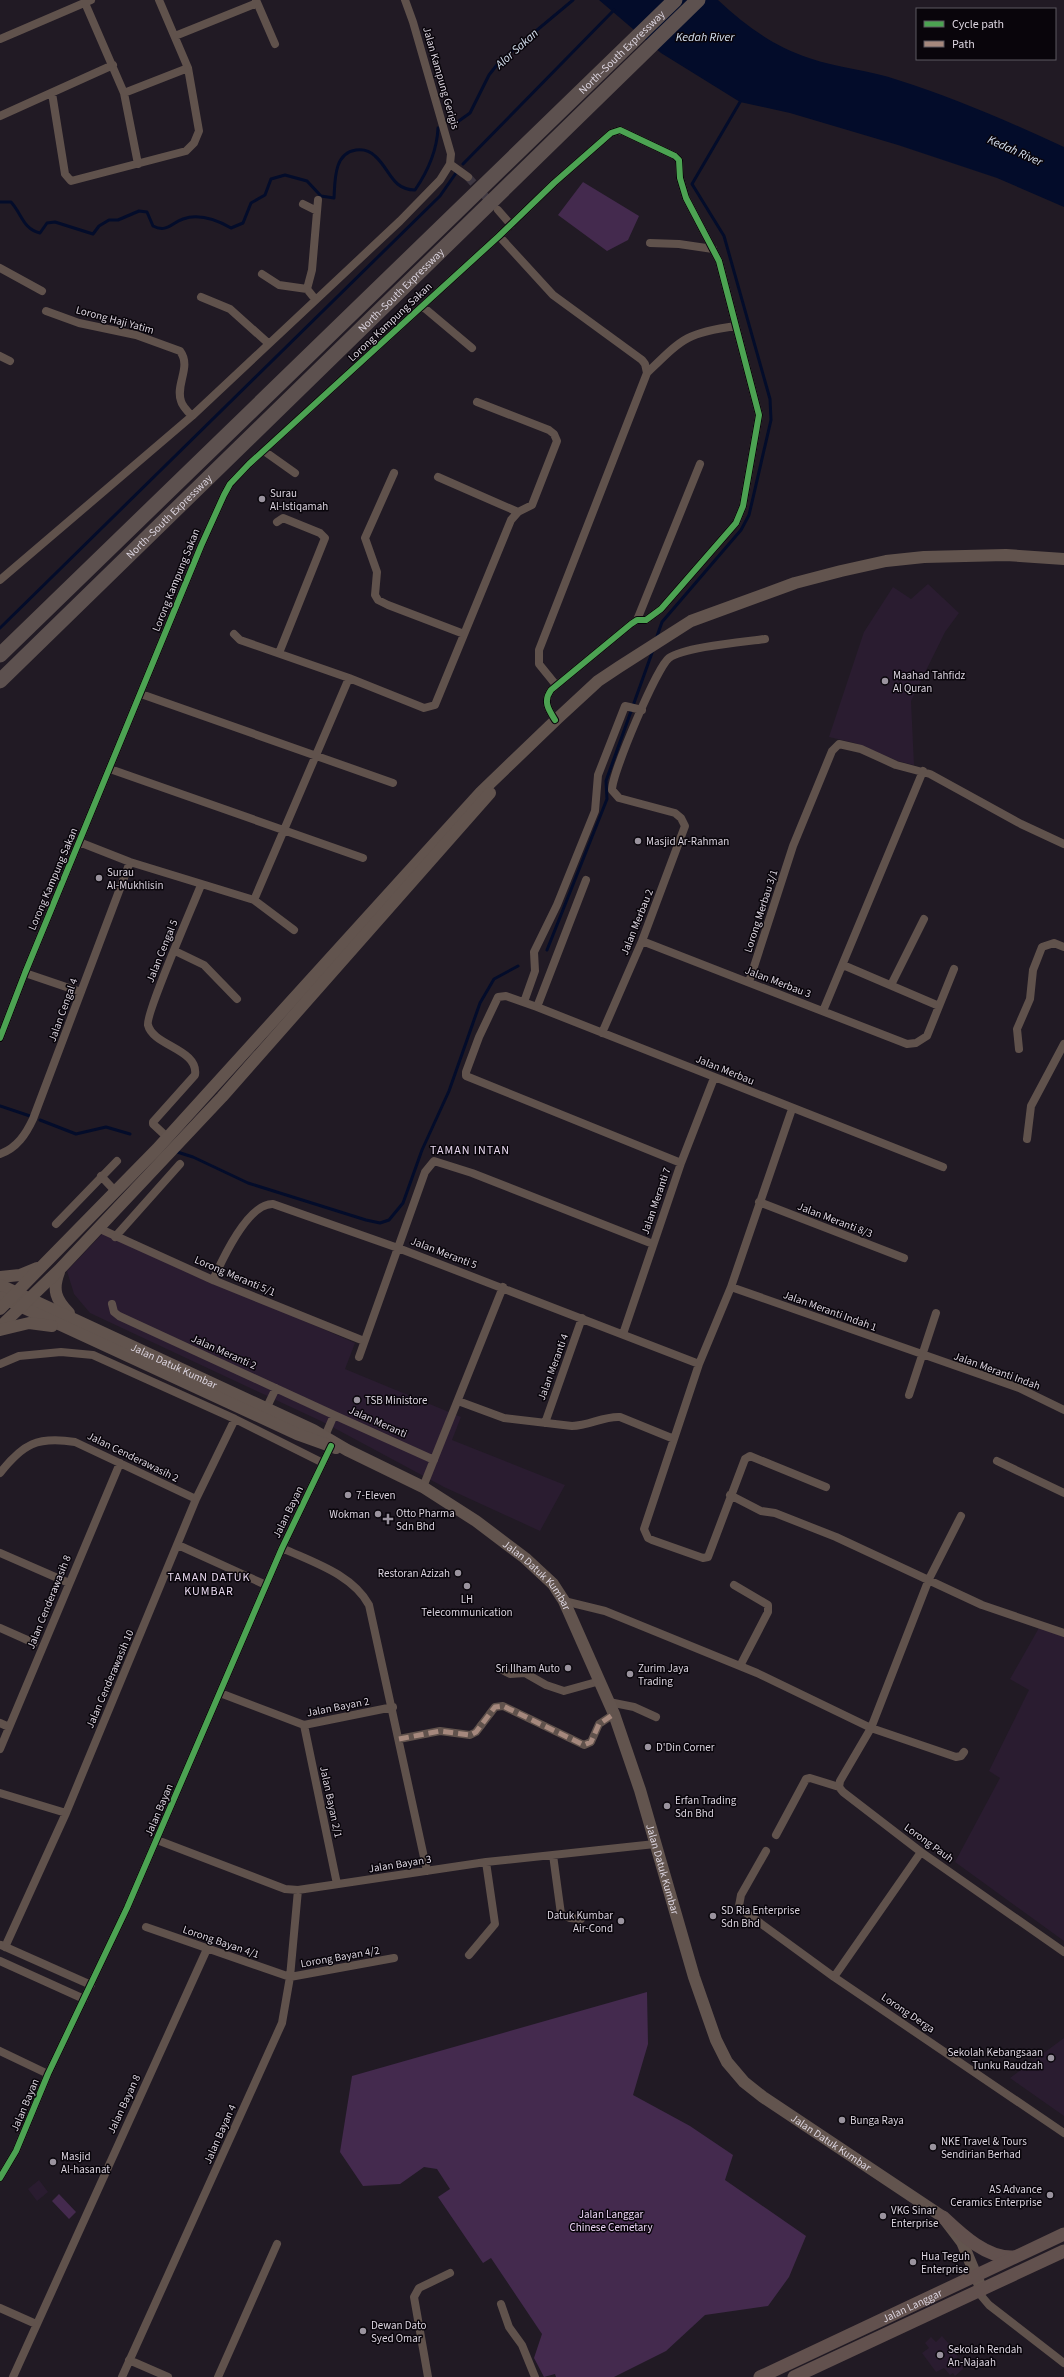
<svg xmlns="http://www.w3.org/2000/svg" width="1064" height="2377" viewBox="0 0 1064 2377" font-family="'Source Sans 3',sans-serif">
  <rect width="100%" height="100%" fill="#211a24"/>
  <path fill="#2a1c30" d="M928 584 959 613 945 632 911 701 914 765 898 761 855 743 829 737 864 632 893 587 911 599Z
    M103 1233 355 1343 345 1369 461 1417 452 1440 565 1485 540 1531 444 1487 323 1422 90 1313 74 1294 67 1271Z
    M1040 1626 1064 1636V1941L955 1862 1000 1778 989 1771 1029 1690 1010 1679Z
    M1064 2038V2116L1010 2078Z
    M39 2180 48 2192 37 2201 28 2189Z
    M942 2336 954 2350 958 2357 956 2358 962 2365 963 2369 955 2376 953 2373 950 2375 944 2368 936 2372 922 2353 929 2348 925 2343 931 2337 936 2342Z"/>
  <path fill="#442a4e" d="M583 182 639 216 628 240 607 251 558 215Z
    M647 1992 648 2044 633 2095 690 2126 733 2155 725 2180 806 2236 789 2277 768 2306 705 2315 666 2351 614 2377H556L555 2374 544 2377 534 2358 542 2334 491 2258 483 2263 438 2197 450 2189 437 2169 424 2167 400 2184 363 2186 340 2152 352 2076Z
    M59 2194 76 2212 69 2219 52 2201Z"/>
  <path fill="#030c2a" d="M599 0H718C746 26 773 46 809 58 838 68 869 70 898 80 955 98 1010 122 1064 147V207L997 178 898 145 790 113 740 102 661 53Z"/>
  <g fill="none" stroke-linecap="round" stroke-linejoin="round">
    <path stroke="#030c2a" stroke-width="3" d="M456 123 470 113 489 75 500 61 573 0
      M463 164 614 10
      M0 202H11C22 214 23 229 40 233L47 223 55 222 93 234 99 226 109 220H118L139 211 147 212 153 226C167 233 171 223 183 219 200 213 217 220 231 228L243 223 251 203 265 195 271 179 285 175 307 181 321 196 334 198C335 180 334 153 356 150 363 149 370 151 375 156 390 169 392 190 415 190 428 171 437 151 438 128
      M0 628 440 196 456 173
      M656 639 662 622 741 530 749 515 771 420 770 399 724 236 692 184 740 102
      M547 950 607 799 606 781 653 650
      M0 1106 30 1116
      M40 1120 76 1134 106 1127 130 1134
      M174 1151 193 1157 248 1183 366 1220 380 1223 389 1220 403 1203 422 1150 449 1091 480 1003 494 979 518 966"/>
    <path stroke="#3d3640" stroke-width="8" stroke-dasharray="8 4" stroke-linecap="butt" d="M468 177 493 205"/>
    <path stroke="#60524c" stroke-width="8" d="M256 0 275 44
      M85 3 124 93 138 164
      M175 36 257 3
      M0 39 91 0
      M52 93 65 174 71 181 186 151 194 143 199 131 188 68 159 0
      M124 93 188 68
      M0 116 113 65
      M450 164 468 177
      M303 204 317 211
      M498 210 511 225
      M499 236 553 295 642 360 645 364 647 373 539 650V664L556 685
      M650 243 679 244 713 249
      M0 268 42 291
      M262 274 279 285 307 289
      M201 297 230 309 268 343
      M315 299 307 289 312 270 318 200
      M422 306 472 348
      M46 311 79 323 136 335 180 351C192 367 175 384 181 401 182 406 188 412 192 416
      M0 356 10 361
      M647 373C683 338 686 333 736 326
      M264 451 295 473
      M394 473 365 538 377 572 375 595 378 600 388 605 464 634
      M438 477 518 512
      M277 522 283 518 320 533 325 538 279 653
      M0 580 192 416 400 221 440 180 450 164 451 154 413 22 405 0
      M637 620 700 464
      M234 634 240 640 349 678 424 708 435 705 511 520 518 512 532 505 557 441 554 434 549 430 477 402
      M141 694 393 783
      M110 769 363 858
      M79 842 130 862 254 900 294 930
      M254 900 349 678
      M642 941 907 1044 916 1043 927 1036 954 969
      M175 951 204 965 237 999
      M843 965 939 1006
      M25 973 81 992
      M749 982 793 846 832 751 839 744 861 749 896 765 930 774 1021 824 1064 844
      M891 985 924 919
      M524 1002 535 971 534 952 557 905 595 811 598 775 625 706 642 710
      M537 1007 586 880
      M823 1011 923 771
      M602 1033 642 941 685 826 681 818 675 813 619 798 612 790C612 773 657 667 669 658 684 647 743 642 765 639
      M0 1038 25 973 201 546 224 495 230 484 249 464 499 236 554 183 611 133 620 130 675 156 679 160 680 178 686 198 719 261 759 415 743 506 736 523 661 609 646 620H637L631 624 551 690C543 701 548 709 555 720
      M1019 1049 1017 1029 1030 999 1033 970 1042 947 1054 943 1064 947
      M792 1109 731 1287 699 1364 644 1529 648 1538 652 1540 703 1558 708 1557 745 1459 750 1456 826 1487
      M167 1137 153 1124V1122L195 1075C199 1049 153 1046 148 1025 145 1015 194 903 201 885
      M1027 1139 1031 1106 1064 1044
      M0 1154C17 1148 26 1134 33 1119L130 862
      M681 1163 466 1076V1072L479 1037 498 997 506 996 537 1007 943 1167
      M101 1176 115 1191
      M759 1202 904 1258
      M56 1224 117 1161
      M98 1228 213 1280 364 1341
      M115 1237 180 1164
      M213 1280C222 1260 248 1203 273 1204L398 1248 699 1364
      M731 1287 1019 1388 1064 1410
      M112 1304 114 1312 119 1316 334 1415
      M623 1334 681 1163 714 1078
      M359 1357 425 1172 434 1161 472 1173 653 1244
      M0 1364 19 1356 61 1352 93 1355 235 1419 323 1463
      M909 1395 936 1313
      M458 1401 504 1418 572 1426C589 1426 603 1416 620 1417L674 1439
      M266 1409 276 1388
      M545 1423 582 1318
      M325 1436 334 1415 434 1460
      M997 1461 1064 1493
      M0 1473C23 1444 37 1436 75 1442L196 1499
      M423 1487 503 1287
      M730 1495 761 1511 775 1513 836 1537 982 1605 1064 1633
      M961 1516 929 1579 871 1728 840 1781 839 1787 843 1792 921 1852 1064 1952
      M178 1545 266 1585
      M282 1548C312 1562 352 1574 369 1605L427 1871
      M0 1553 69 1583
      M734 1585 768 1605V1612L740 1666
      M564 1601 605 1611 757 1673 871 1728 956 1757 961 1756 964 1752
      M0 1628 34 1643
      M504 1671 510 1674 525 1673 546 1685 564 1691 600 1681
      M220 1693 304 1725 393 1707
      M609 1702 634 1707 656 1717
      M0 1723 9 1727
      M304 1725 337 1884
      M399 1739 440 1731 470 1735 476 1732 495 1707 503 1706 584 1745 591 1742 599 1724 614 1714
      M0 1749 120 1463
      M0 1793 66 1813
      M776 1835 806 1779 810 1778 839 1787
      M157 1840 285 1889 298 1890 486 1862 655 1844
      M766 1851 741 1895 739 1906 741 1909 834 1977 1064 2133
      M553 1855 561 1914 570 1918 581 1919
      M146 1927 290 1977 394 1958
      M1 1945 91 1985
      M5 1947 66 1813 196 1499 235 1419
      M469 1955 495 1924 486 1862
      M0 1961 84 1999
      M834 1977 921 1852
      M0 2051 48 2074
      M0 2178 16 2151 48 2074 127 1908 282 1548 331 1446
      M978 2292 989 2305 1064 2363
      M501 2304 509 2327 522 2345 535 2377
      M0 2308 36 2324
      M129 2360 168 2377
      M13 2377 207 1949
      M122 2377 282 2023 290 1977 298 1890
      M218 2377 277 2244
      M428 2377 414 2297 419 2288 450 2273"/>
    <g stroke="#62544e" stroke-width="12">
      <path d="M59 1272C52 1290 56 1300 69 1313"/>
      <path d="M0 1277 20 1275 37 1268"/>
      <path id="s1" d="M0 1285 313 1430 347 1450 423 1487 476 1521 525 1558 553 1584 564 1601 614 1714 640 1790 694 1977 716 2040 727 2062 744 2082 763 2097 943 2217 962 2242 982 2290"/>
      <path d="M0 1297 297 1434 336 1448"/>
      <path d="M0 1309 157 1149 481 792 558 718 598 681 619 667 691 621 795 583 841 571 886 561 924 557 1006 555 1064 559"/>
      <path d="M0 1327 59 1270 222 1097 490 793"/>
      <path d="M0 1330 29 1323 52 1326"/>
    </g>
    <g stroke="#62514e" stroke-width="13">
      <path d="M943 2217C961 2234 987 2259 1014 2257"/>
      <path id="s2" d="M760 2377 1064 2234"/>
      <path d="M794 2377 1064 2251"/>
    </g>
    <g stroke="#5d514f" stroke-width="15">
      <path id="s3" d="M0 655 675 0"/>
      <path id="s4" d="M0 681 698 0"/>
    </g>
    <path stroke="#a5887d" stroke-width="5" stroke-dasharray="10 5" stroke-linecap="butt" d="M399 1739 440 1731 470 1735 476 1732 495 1707 503 1706 584 1745 591 1742 599 1724 614 1714"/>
    <g stroke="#09050b" stroke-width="8">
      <path id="cycleway" d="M0 1038 25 973 201 546 224 495 230 484 249 464 499 236 554 183 611 133 620 130 675 156 679 160 680 178 686 198 719 261 759 415 743 506 736 523 661 609 646 620H637L631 624 551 690C543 701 548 709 555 720
        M0 2178 16 2151 48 2074 127 1908 282 1548 331 1446"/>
    </g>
    <use href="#cycleway" stroke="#4ca352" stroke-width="6"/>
  </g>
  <g fill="#9a939e" stroke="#09050b" stroke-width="1.5">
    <circle cx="262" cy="499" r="4"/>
    <circle cx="885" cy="681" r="4"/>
    <circle cx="638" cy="841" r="4"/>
    <circle cx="99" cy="878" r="4"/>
    <circle cx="357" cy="1400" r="4"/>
    <circle cx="348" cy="1495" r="4"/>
    <circle cx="378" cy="1514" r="4"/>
    <path d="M386 1513h4v4h4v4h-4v4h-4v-4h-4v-4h4z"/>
    <circle cx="458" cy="1573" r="4"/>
    <circle cx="467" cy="1586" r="4"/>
    <circle cx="568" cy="1668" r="4"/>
    <circle cx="630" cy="1674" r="4"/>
    <circle cx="648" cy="1747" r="4"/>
    <circle cx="667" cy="1806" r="4"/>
    <circle cx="713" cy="1916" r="4"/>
    <circle cx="621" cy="1921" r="4"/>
    <circle cx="1051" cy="2058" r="4"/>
    <circle cx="842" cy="2120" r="4"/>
    <circle cx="933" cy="2147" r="4"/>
    <circle cx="53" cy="2162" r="4"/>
    <circle cx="1050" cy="2195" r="4"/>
    <circle cx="883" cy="2216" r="4"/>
    <circle cx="913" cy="2262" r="4"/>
    <circle cx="363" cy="2331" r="4"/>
    <circle cx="940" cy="2355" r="4"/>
  </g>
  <g text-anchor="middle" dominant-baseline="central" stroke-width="3" stroke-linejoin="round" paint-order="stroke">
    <g font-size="11" fill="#dbd4df" stroke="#09050b">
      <text stroke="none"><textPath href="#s3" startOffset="866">North–South Expressway</textPath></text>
      <text transform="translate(441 78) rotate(74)">Jalan Kampung Gerigis</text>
      <text stroke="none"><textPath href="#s4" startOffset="560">North–South Expressway</textPath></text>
      <text transform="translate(115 320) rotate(15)">Lorong Haji Yatim</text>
      <text transform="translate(390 322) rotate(-43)">Lorong Kampung Sakan</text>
      <text stroke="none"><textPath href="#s4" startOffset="236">North–South Expressway</textPath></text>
      <text transform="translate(176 580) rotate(-68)">Lorong Kampung Sakan</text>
      <text transform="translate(53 879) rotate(-67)">Lorong Kampung Sakan</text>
      <text transform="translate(761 911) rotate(-72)">Lorong Merbau 3/1</text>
      <text transform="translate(637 922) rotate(-68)">Jalan Merbau 2</text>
      <text transform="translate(162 951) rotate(-68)">Jalan Cengal 5</text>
      <text transform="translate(778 982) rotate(21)">Jalan Merbau 3</text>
      <text transform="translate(63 1010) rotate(-70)">Jalan Cengal 4</text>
      <text transform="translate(725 1070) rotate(22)">Jalan Merbau</text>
      <text transform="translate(656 1201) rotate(-71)">Jalan Meranti 7</text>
      <text transform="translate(835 1220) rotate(21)">Jalan Meranti 8/3</text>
      <text transform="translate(444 1253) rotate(21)">Jalan Meranti 5</text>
      <text transform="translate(235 1276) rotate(23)">Lorong Meranti 5/1</text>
      <text transform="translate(830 1311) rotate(20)">Jalan Meranti Indah 1</text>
      <text transform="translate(224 1352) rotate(24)">Jalan Meranti 2</text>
      <text stroke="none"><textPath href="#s1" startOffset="192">Jalan Datuk Kumbar</textPath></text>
      <text transform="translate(553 1367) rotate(-70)">Jalan Meranti 4</text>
      <text transform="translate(997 1371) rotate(20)">Jalan Meranti Indah</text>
      <text transform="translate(378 1422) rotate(24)">Jalan Meranti</text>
      <text transform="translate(133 1457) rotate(26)">Jalan Cenderawasih 2</text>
      <text transform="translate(288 1512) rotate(-64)">Jalan Bayan</text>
      <text stroke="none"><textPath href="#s1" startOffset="614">Jalan Datuk Kumbar</textPath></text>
      <text transform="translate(49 1602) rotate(-68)">Jalan Cenderawasih 8</text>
      <text transform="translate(110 1679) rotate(-67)">Jalan Cenderawasih 10</text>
      <text transform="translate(338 1707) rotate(-11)">Jalan Bayan 2</text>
      <text transform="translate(331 1802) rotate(78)">Jalan Bayan 2/1</text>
      <text transform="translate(159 1810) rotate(-67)">Jalan Bayan</text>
      <text transform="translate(929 1843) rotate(36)">Lorong Pauh</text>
      <text transform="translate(400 1864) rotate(-9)">Jalan Bayan 3</text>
      <text stroke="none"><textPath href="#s1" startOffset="938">Jalan Datuk Kumbar</textPath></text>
      <text transform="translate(221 1942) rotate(19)">Lorong Bayan 4/1</text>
      <text transform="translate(340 1957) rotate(-10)">Lorong Bayan 4/2</text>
      <text transform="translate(908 2013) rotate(34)">Lorong Derga</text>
      <text transform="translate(124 2104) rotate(-65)">Jalan Bayan 8</text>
      <text transform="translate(25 2105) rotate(-67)">Jalan Bayan</text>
      <text transform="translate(220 2134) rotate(-66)">Jalan Bayan 4</text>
      <text stroke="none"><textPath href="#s1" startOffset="1274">Jalan Datuk Kumbar</textPath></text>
      <text stroke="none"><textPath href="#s2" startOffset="168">Jalan Langgar</textPath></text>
    </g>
    <g font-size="11" fill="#dbd4df" stroke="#09050b" text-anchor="start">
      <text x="270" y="493">Surau<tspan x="270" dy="13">Al-Istiqamah</tspan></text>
      <text x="893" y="675">Maahad Tahfidz<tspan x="893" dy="13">Al Quran</tspan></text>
      <text x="646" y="841">Masjid Ar-Rahman</text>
      <text x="107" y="872">Surau<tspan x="107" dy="13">Al-Mukhlisin</tspan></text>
      <text x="365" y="1400">TSB Ministore</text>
      <text x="356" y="1495">7-Eleven</text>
      <text x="396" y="1513">Otto Pharma<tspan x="396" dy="13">Sdn Bhd</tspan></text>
      <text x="370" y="1514" text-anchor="end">Wokman</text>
      <text x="450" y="1573" text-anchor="end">Restoran Azizah</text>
      <text x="467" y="1599" text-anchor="middle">LH<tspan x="467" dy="13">Telecommunication</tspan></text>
      <text x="560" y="1668" text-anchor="end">Sri Ilham Auto</text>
      <text x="638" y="1668">Zurim Jaya<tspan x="638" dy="13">Trading</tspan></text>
      <text x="656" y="1747">D'Din Corner</text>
      <text x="675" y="1800">Erfan Trading<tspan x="675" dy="13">Sdn Bhd</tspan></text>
      <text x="721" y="1910">SD Ria Enterprise<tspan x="721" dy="13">Sdn Bhd</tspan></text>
      <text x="613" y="1915" text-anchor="end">Datuk Kumbar<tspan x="613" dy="13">Air-Cond</tspan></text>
      <text x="1043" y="2052" text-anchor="end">Sekolah Kebangsaan<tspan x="1043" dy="13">Tunku Raudzah</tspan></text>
      <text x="850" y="2120">Bunga Raya</text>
      <text x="941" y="2141">NKE Travel &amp; Tours<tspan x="941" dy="13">Sendirian Berhad</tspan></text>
      <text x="61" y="2156">Masjid<tspan x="61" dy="13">Al-hasanat</tspan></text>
      <text x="1042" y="2189" text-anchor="end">AS Advance<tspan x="1042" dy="13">Ceramics Enterprise</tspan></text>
      <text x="891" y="2210">VKG Sinar<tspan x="891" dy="13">Enterprise</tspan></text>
      <text x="921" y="2256">Hua Teguh<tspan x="921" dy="13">Enterprise</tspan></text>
      <text x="371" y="2325">Dewan Dato<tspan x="371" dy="13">Syed Omar</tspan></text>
      <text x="948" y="2349">Sekolah Rendah<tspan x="948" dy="13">An-Najaah</tspan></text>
    </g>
    <g font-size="11" fill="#ecd6f6" stroke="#09050b">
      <text x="611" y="2214">Jalan Langgar<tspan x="611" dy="13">Chinese Cemetary</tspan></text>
    </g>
    <g font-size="12" font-style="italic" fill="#d6e1f0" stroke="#09050b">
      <text x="705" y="37">Kedah River</text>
      <text transform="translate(517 49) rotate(-42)">Alor Sakan</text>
      <text transform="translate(1015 151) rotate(24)">Kedah River</text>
    </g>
    <g font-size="12" letter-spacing="1" fill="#e9d9f0" stroke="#09050b">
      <text x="470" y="1150">TAMAN INTAN</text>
      <text x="209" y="1577">TAMAN DATUK<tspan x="209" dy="14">KUMBAR</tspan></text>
    </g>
  </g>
  <rect x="916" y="8" width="140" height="52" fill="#09050b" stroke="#5d5860"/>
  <rect x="924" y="21" width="20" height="6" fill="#4ca352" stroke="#5d5860"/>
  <text x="952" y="28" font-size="12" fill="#dbd4df">Cycle path</text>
  <rect x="924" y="41" width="20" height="6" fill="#a5887d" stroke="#5d5860"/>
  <text x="952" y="48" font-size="12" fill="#dbd4df">Path</text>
</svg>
